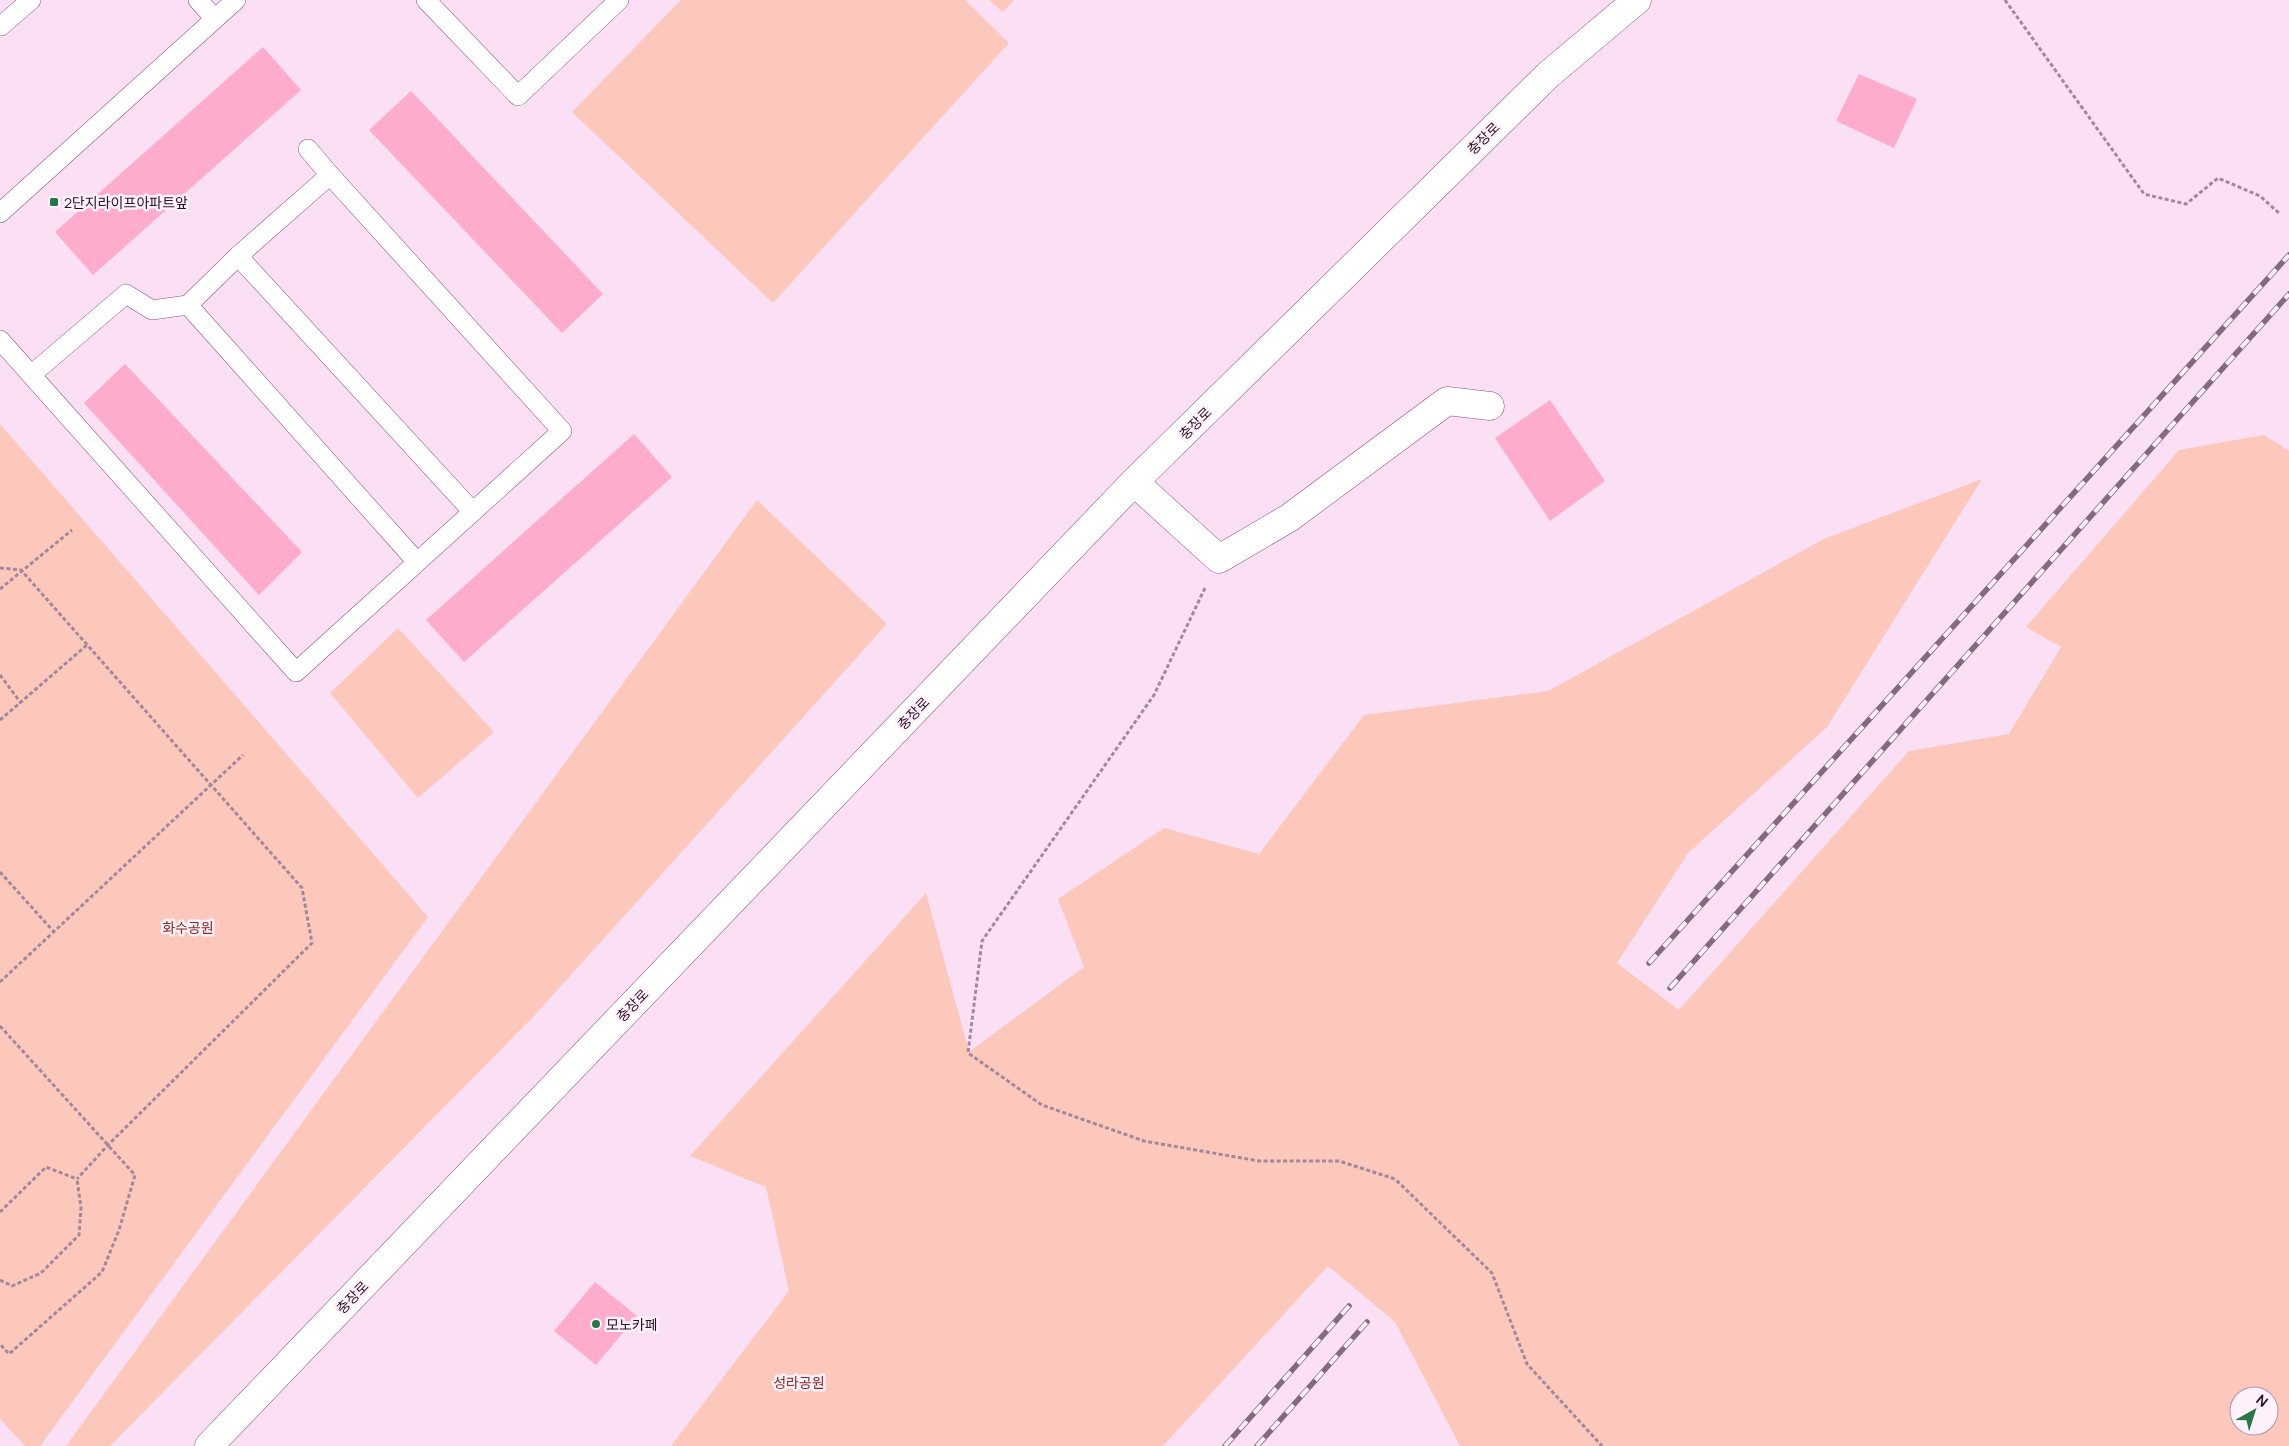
<svg xmlns="http://www.w3.org/2000/svg" width="2289" height="1446" viewBox="0 0 2289 1446" font-family="Manrope,'Noto Sans KR',sans-serif">
  <rect width="100%" height="100%" fill="#fbdff4"/>
  <path fill="#fcc8bc" fill-rule="evenodd" d="M681 0H965L1009 43 773 303 572 112Z
    M989 0H1014L1003 12Z
    M0 424 428 917 40 1446H25L0 1419Z
    M2264 435 2289 451V1446H1460L1395 1322 1328 1266 1163 1446H671L789 1291 766 1187 690 1156 926 893 969 1052 1084 967 1058 899 1164 828 1259 854 1364 715 1548 691 1824 539 1982 479 1827 727 1688 853 1617 963 1679 1010 1909 751 2009 734 2061 647 2026 627 2179 450ZM2239 1396H2269V1426H2239Z
    M757 500 887 624 534 1016 110 1446H66Z
    M398 628 494 732 418 798 330 693Z"/>
  <path fill="#fdaccd" d="M263 47 301 90 93 275 55 232Z
    M1859 74 1917 99 1894 148 1836 121Z
    M411 91 603 294 562 333 369 130Z
    M125 364 302 552 259 595 84 403Z
    M1550 400 1605 481 1550 521 1495 438Z
    M634 434 672 477 464 662 426 620Z
    M595 1282 637 1316 596 1365 554 1331Z"/>
  <g fill="none" stroke-linecap="round" stroke-linejoin="round">
    <g stroke="#8b4f81" stroke-width="20">
      <path id="service" d="M198 0 215 19
        M426 0 518 96 619 0
        M0 24 1 26 31 0
        M308 149 330 175
        M0 213 236 0
        M238 256 473 512
        M188 305 417 562
        M0 340 296 672 562 431 330 175 238 256 188 305 152 310 126 294 31 375"/>
    </g>
    <g stroke="#8b4f81" stroke-width="29">
      <path id="minor" d="M1134 482 1219 559 1289 518 1447 401 1490 406"/>
    </g>
    <g stroke="#8b4f81" stroke-width="29">
      <path id="primary" d="M209 1446 1134 482 1548 75 1637 0"/>
    </g>
    <path stroke="#a2889d" stroke-width="3" stroke-dasharray="4 2.5" stroke-linecap="butt" d="M2005 0 2144 194 2186 204 2218 178 2260 196 2280 214
      M0 568 21 570 302 888 312 943 108 1145 77 1179
      M1205 588 1154 695 982 941 968 1053 1042 1105 1144 1141 1259 1161H1339L1395 1179 1492 1273 1527 1364 1602 1446
      M0 589 72 530
      M0 675 21 703
      M0 720 87 645
      M0 872 54 932
      M0 982 243 755
      M0 1026 135 1175 119 1230 102 1272 9 1354 0 1344
      M0 1212 46 1167 77 1179
      M0 1280 12 1286 41 1273 79 1235 81 1208 77 1179"/>
    <use href="#service" stroke="#fff" stroke-width="19"/>
    <use href="#minor" stroke="#fff" stroke-width="28"/>
    <use href="#primary" stroke="#fff" stroke-width="28"/>
    <g stroke="#846a7f" stroke-width="5.5">
      <path id="rail" d="M1649 963 2289 255
        M1670 988 2289 294
        M1225 1446 1349 1306
        M1257 1446 1367 1322"/>
    </g>
    <use href="#rail" stroke="#fff1fc" stroke-width="4" stroke-dasharray="11" stroke-linecap="butt"/>
  </g>
  <g fill="#287748" stroke="#fff1fc" stroke-width="2">
    <rect x="49" y="197" width="10" height="10" rx="2.5"/>
    <circle cx="596" cy="1324" r="5"/>
  </g>
  <g text-anchor="middle" dominant-baseline="central" stroke-width="5" stroke-linejoin="round" paint-order="stroke">
    <g font-size="14" fill="#2a1126" stroke="#fff1fc">
      <text transform="translate(1483 138) rotate(-45)">충장로</text>
      <text transform="translate(1195 423) rotate(-45)">충장로</text>
      <text transform="translate(913 713) rotate(-46)">충장로</text>
      <text transform="translate(632 1005) rotate(-46)">충장로</text>
      <text transform="translate(352 1297) rotate(-46)">충장로</text>
    </g>
    <g font-size="14" fill="#2a1126" stroke="#fff1fc" text-anchor="start">
      <text x="64" y="202">2단지라이프아파트앞</text>
      <text x="606" y="1324">모노카페</text>
    </g>
    <g font-size="14" fill="#892a17" stroke="#fff1fc">
      <text x="188" y="927">화수공원</text>
      <text x="799" y="1382">성라공원</text>
    </g>
  </g>
  <g transform="translate(2254 1411) rotate(39)"><circle r="24" fill="#fff1fc" stroke="#aa97a6"/>
  <path d="M0-4L9 19L0 12L-9 19Z" fill="#287748"/>
  <text y="-8" font-size="14" font-weight="bold" text-anchor="middle" fill="#2a1126">N</text>
  </g>
</svg>
